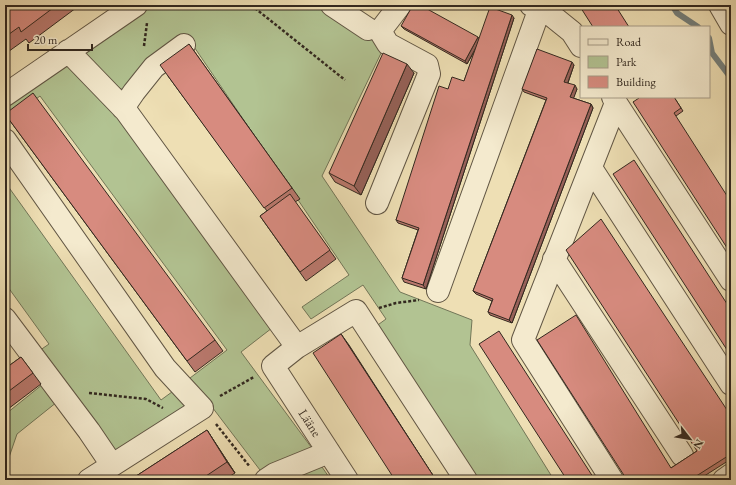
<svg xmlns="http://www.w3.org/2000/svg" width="736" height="485" viewBox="0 0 736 485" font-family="'EB Garamond',serif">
  <rect width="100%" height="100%" fill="#eedfb4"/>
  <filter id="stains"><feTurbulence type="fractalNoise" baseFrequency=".005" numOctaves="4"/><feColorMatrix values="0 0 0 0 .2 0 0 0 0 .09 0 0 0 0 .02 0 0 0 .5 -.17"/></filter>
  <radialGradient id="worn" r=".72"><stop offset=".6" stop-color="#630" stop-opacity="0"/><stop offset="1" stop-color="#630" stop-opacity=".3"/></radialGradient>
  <path fill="#b2c392" stroke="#727658" d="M148 5H323L384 47 322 176 400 292 472 320 470 345 554 480H474L375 327 386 319 363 285 311 319 302 307 349 275 186 35 128 93 108 81 84 53Z
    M70 61 116 115 272 328 241 352 314 451 263 474 190 378 227 350 40 96 5 122V107Z
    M5 182 161 400 176 389 188 405 112 460 36 353 49 344 5 283Z
    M43 384 57 402 17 434 5 469V411L7 413Z
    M315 464 322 467 331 480H277Z"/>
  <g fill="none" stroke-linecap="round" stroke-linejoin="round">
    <path stroke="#747f7b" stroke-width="6" d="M672 5 677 13 698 27
      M709 38 712 53 731 78"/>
    <g stroke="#615644" stroke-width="24">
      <path id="minor" d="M332 5 368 29
        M531 5 541 7 572 32 581 46
        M720 5 731 24
        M68 51 126 111 297 347
        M5 95 136 5
        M616 103 731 280
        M123 108 134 92 154 67 184 45
        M5 140 165 368 202 408 89 480
        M591 168 731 384
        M377 203 429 74 427 65 388 44 380 31 400 5
        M554 259 682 455
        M438 291 541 5
        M5 319 89 431 112 465
        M266 480 275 474 329 452
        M347 480 273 366 297 347 356 311 466 480
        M612 480 523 340 616 103 613 97
        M724 480 731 475"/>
    </g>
    <path stroke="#32281f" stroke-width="2.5" stroke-dasharray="3 2" stroke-linecap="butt" d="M251 5 345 80
      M144 46 147 23
      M379 308 396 303 419 300
      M89 393 146 399 163 408
      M220 396 254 377
      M216 424 250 467"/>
    <use href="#minor" stroke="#f4eace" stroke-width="22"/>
  </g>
  <path fill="#b9786d" stroke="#32281f" d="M5 5H80L29 43 26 39 5 54Z
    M103 5H110L105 8Z
    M514 18 426 289 404 282 402 278 418 230 398 223 396 220 448 89 464 81 476 49 467 64 404 29 401 26 479 39Z
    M189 44 300 199 295 202 336 259 306 281 260 216 267 211 168 76Z
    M574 65 568 83 577 89 573 98 591 104 593 108 512 323 490 315 488 312 492 301 476 294 473 291 546 100 524 92 522 89Z
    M414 73 361 195 335 182 329 173Z
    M674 97 683 111 676 116 633 102Z
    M5 114 215 340 223 351 195 372Z
    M21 357 41 384 8 409 5 405V359L10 365Z
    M731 416V459L698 480H627L671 468 697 451Z
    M207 430 235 473 224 480H130Z"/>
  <path fill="#966159" stroke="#32281f" d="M512 15 514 18 426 289 423 285Z
    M478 37 480 40 467 64 465 61Z
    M572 62 574 65 567 85 564 82Z
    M407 64 414 73 361 195 354 186Z
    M575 85 577 89 573 100 570 97Z
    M591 104 593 108 512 323 509 320Z
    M341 334 349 345 436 480Z
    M207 430 214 441 235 473 227 462Z"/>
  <path fill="#d78b7f" stroke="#32281f" d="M5 5H57L21 32 19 27 5 37Z
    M413 5H420L478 37 465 61 401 26Z
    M579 5H615L629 27H593Z
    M490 7 512 15 423 285 402 278 419 228 396 220 439 86 448 89 452 77 464 81Z
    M189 44 292 188 264 208 160 65Z
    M537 49 572 62 564 82 575 85 570 97 591 104 509 320 488 312 493 299 473 291 547 98 522 89Z
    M383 53 407 64 354 186 329 173Z
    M33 93 215 340 187 361 5 114Z
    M638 97H674L681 108 674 113 731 202V254L633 102 639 98Z
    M634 160 731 310V356L613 174Z
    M290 194 330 250 300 272 260 216Z
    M601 219 731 416V454L690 480H627L537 340 576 315 671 468 697 451 566 250Z
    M499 331 595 480H567L479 344Z
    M341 334 436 480H395L313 353Z
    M21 357 33 373 5 394V359L10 365Z
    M207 430 227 462 200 480H130Z"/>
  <g text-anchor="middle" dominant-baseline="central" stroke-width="3" stroke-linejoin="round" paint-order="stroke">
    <g font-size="13" fill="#32281f" stroke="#f4eace">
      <text transform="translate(310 423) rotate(57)">Lääne</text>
    </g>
  </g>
  <rect width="736" height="485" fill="none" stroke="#eedfb4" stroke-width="20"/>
  <rect x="6" y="6" width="724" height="473" fill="none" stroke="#32281f" stroke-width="2"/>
  <rect x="10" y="10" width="716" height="465" fill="none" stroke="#32281f"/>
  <rect x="580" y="26" width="130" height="72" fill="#f4eace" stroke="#a69c88"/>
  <rect x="588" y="39" width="20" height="6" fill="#f4eace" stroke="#a69c88"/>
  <text x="616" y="46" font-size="12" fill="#32281f">Road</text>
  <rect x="588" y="56" width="20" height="12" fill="#b2c392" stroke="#a69c88"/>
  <text x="616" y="66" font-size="12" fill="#32281f">Park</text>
  <rect x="588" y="76" width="20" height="12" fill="#d78b7f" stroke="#a69c88"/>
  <text x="616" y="86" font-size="12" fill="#32281f">Building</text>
  <g transform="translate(690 439) rotate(121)" stroke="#f4eace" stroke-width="3" paint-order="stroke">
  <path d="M0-3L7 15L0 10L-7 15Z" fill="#32281f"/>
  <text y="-6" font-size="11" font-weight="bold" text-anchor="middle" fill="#32281f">N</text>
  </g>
  <path d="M28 44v6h64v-6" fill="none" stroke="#32281f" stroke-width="2"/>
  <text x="34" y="44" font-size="12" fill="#32281f" stroke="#f4eace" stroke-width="3" paint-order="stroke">20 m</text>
  <rect width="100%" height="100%" filter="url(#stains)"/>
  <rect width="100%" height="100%" fill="url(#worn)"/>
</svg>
